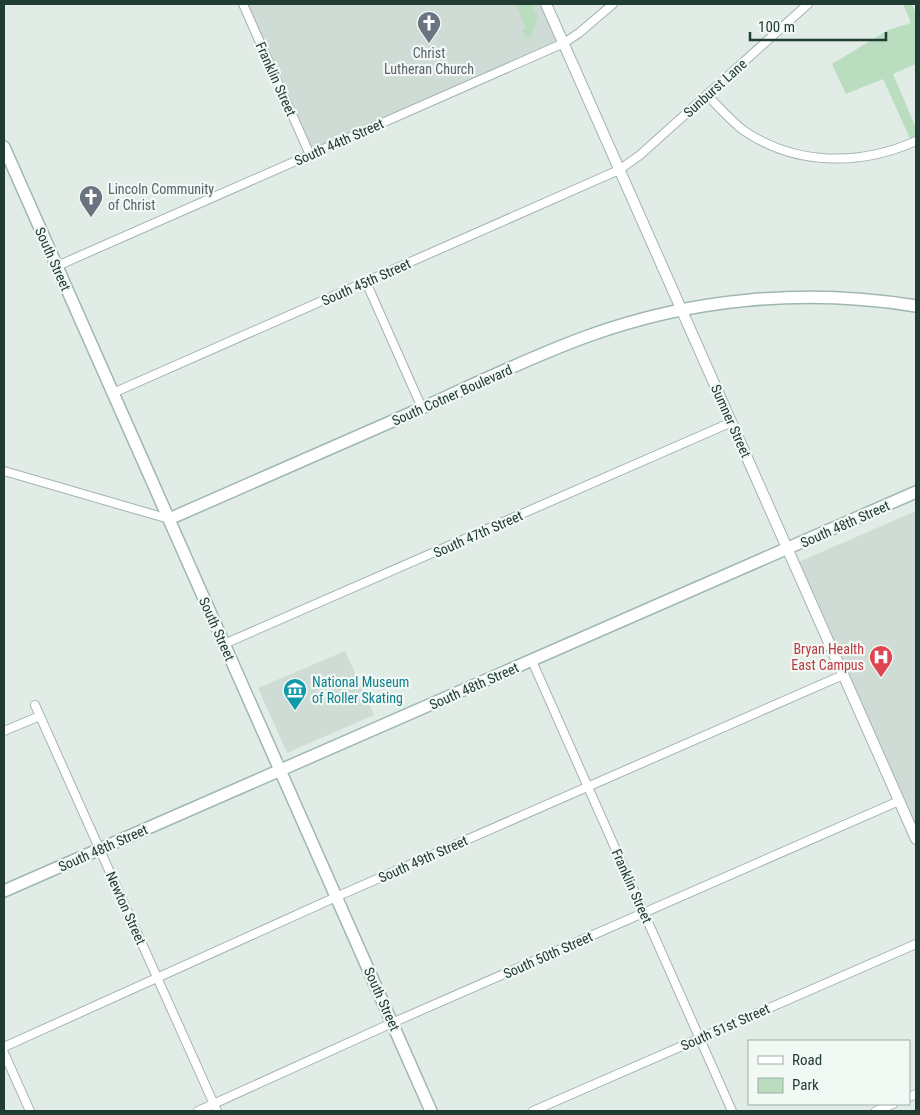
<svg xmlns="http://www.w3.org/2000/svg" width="920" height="1115" viewBox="0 0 920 1115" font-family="'Roboto Condensed',sans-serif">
  <rect width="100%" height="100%" fill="#e1ece6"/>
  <path fill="#cfdcd5" d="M243 4H546L564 43 310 155Z
    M916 511V839L794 564Z
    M345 651 374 715 287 753 258 688Z"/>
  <path fill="#baddc0" d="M515 4H532L538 18 531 36 526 38 522 31 526 28Z
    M903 4H912L916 13V64L893 74 916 128V141L912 143 883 79 846 94 832 64 888 30 911 23Z"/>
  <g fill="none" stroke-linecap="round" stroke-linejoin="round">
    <g stroke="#a4b4ad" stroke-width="10">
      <path id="minor" d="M243 4 310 155
        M707 95C719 107 730 120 743 130 795 166 860 166 916 141
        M57 266 564 43 579 33 613 4
        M366 282 422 408
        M113 393 619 170 640 155 808 4
        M4 471 169 519
        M224 644 732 422
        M532 661 732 1111
        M35 705 217 1111
        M4 731 40 716
        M4 1047 336 897 843 675
        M4 1053 30 1111
        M909 1097 916 1094
        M198 1111 392 1023 899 801
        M533 1111 916 944
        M876 1111 893 1104"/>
    </g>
    <g stroke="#a4b4ad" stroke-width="12">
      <path id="tertiary" d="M546 4 916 839"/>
    </g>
    <g stroke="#9fb8ad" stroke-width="14">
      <path id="secondary" d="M4 147 431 1111
        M169 519C252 482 336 446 420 409 475 384 530 357 588 336 693 298 805 288 916 306
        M4 891 916 492"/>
    </g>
    <use href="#minor" stroke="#fff" stroke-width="8"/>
    <use href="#tertiary" stroke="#fff" stroke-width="10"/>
    <use href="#secondary" stroke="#fff" stroke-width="11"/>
  </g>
  <defs>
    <g id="church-pin" transform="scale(1.25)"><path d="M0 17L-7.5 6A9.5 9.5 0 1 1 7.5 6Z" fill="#6b7280" stroke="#f2f8f4"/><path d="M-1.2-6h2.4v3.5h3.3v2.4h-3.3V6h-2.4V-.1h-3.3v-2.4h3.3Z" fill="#fff"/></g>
    <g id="hospital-pin" transform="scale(1.25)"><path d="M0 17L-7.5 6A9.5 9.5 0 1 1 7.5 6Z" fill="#e0444e" stroke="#f2f8f4"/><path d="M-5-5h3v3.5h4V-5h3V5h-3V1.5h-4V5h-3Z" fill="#fff"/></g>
    <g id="museum-pin" transform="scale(1.25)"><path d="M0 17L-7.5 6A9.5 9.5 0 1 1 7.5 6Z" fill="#0f9aa8" stroke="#f2f8f4"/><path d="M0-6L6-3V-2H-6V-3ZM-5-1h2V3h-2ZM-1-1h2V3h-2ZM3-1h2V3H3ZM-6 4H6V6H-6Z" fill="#fff"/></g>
  </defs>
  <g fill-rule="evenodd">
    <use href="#church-pin" x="429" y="23"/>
    <use href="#church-pin" x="91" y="197"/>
    <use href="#hospital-pin" x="881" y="657"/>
    <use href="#museum-pin" x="295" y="690"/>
  </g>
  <g text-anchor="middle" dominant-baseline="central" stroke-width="4.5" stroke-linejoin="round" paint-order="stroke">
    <g font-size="14" fill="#5b616d" stroke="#f2f8f4">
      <text x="429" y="53">Christ<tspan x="429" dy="16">Lutheran Church</tspan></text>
      <text x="108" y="189" text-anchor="start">Lincoln Community<tspan x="108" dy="16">of Christ</tspan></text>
    </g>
    <g font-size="14" fill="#213d33" stroke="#f2f8f4">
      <text transform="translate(276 79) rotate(66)">Franklin Street</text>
      <text transform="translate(715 88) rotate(-42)">Sunburst Lane</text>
      <text transform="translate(339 142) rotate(-24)">South 44th Street</text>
      <text transform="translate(53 259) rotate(66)">South Street</text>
      <text transform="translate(366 282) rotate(-24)">South 45th Street</text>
      <text transform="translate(452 395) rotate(-24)">South Cotner Boulevard</text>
      <text transform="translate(731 421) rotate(66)">Sumner Street</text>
      <text transform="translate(845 524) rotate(-24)">South 48th Street</text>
      <text transform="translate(478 534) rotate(-24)">South 47th Street</text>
      <text transform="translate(217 629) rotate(66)">South Street</text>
      <text transform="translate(474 686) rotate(-24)">South 48th Street</text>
      <text transform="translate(103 848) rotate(-24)">South 48th Street</text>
      <text transform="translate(423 859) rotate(-24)">South 49th Street</text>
      <text transform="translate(632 886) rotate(66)">Franklin Street</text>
      <text transform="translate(126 908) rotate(66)">Newton Street</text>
      <text transform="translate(548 955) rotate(-24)">South 50th Street</text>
      <text transform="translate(382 999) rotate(66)">South Street</text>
      <text transform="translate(725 1027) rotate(-24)">South 51st Street</text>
    </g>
    <g font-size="14" fill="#be3a42" stroke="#f2f8f4" text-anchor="end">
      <text x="864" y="649">Bryan Health<tspan x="864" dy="16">East Campus</tspan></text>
    </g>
    <g font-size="14" fill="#0d838f" stroke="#f2f8f4" text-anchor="start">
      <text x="312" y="682">National Museum<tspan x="312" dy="16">of Roller Skating</tspan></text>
    </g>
  </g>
  <rect width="920" height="1115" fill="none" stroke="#213d33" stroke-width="10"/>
  <rect x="748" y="1040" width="162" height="65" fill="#f2f8f4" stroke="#9eada7"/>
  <rect x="758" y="1056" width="25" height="8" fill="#ffffff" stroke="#9eada7"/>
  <text x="792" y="1065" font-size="15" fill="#213d33">Road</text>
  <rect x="758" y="1078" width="25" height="15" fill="#baddc0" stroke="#9eada7"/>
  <text x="792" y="1090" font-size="15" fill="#213d33">Park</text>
  <path d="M750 32v8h136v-8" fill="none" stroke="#213d33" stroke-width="2.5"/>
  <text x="758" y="32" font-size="15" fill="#213d33" stroke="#f2f8f4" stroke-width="4" paint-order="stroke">100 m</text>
</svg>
